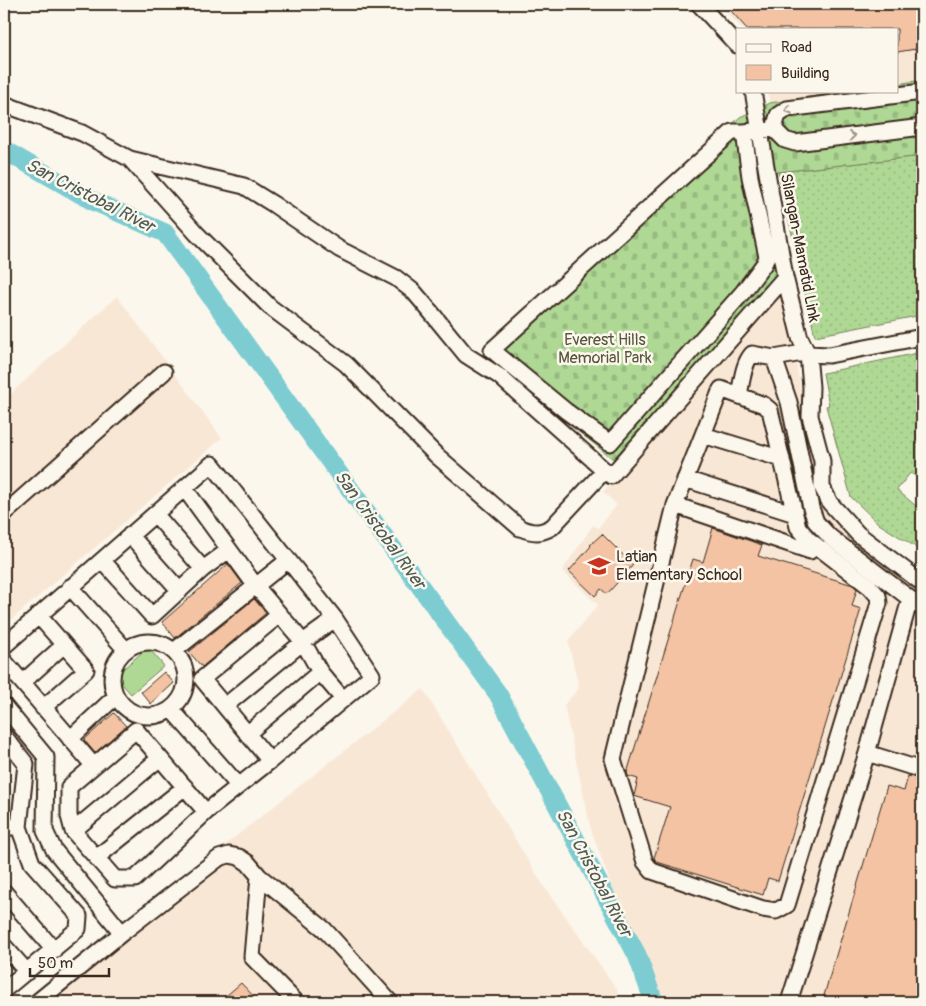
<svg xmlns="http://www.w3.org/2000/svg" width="926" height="1006" viewBox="0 0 926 1006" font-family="Pangolin,sans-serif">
  <defs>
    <pattern id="grass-dots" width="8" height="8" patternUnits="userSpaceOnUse" patternTransform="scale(1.25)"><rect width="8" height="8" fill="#afd895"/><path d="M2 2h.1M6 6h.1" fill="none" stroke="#97ba80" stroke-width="1.8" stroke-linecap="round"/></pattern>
    <pattern id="cemetery-stones" width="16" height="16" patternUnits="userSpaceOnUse" patternTransform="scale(1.25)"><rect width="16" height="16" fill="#afd895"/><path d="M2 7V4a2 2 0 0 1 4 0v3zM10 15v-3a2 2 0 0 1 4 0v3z" fill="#97ba80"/></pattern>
  </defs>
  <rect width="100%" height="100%" fill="#fbf7ec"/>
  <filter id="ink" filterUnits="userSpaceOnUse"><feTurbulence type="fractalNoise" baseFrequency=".02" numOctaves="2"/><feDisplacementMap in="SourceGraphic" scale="10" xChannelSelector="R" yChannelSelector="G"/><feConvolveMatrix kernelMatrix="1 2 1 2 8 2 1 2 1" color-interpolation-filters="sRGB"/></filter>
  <g filter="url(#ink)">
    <path fill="#f9e7d6" d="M719 4H922V80L897 84V29H742Z
      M767 91H848L770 103Z
      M784 292 786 296 794 353 823 501 922 585V1002H654L591 830 564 705 579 688 568 641 598 605 562 571 593 525 598 528 617 505 603 492 779 293Z
      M117 296 222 438 4 626V400Z
      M423 689 545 888 617 989 619 1002H30L151 903Z"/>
    <path fill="url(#grass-dots)" stroke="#75815a" d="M922 156V315L815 336 778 172Z
      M922 352V479L910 473 897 490 922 511V551L879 524 851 497 826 406 829 405 823 373Z"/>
    <path fill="url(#cemetery-stones)" stroke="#75815a" d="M922 80V156L778 172 760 176 777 277 613 459 482 354 740 117 770 103 848 91H897V84Z"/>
    <path fill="#afd895" stroke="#75815a" d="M148 647 164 666 131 694 115 676Z"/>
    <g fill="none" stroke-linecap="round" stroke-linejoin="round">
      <path stroke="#7bccd2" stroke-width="19" d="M4 150 91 200 165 233 498 694 637 955 654 1002"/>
    </g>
    <path fill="#f3c3a3" stroke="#3b2a1e" d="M725 4H922V48L897 52V29H747Z
      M713 528 762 545 758 556 853 585 857 589 852 606 861 609 778 881 768 878 763 895 657 862 654 858 670 807 634 796 638 779 628 776 627 773 693 559 703 562Z
      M602 534 633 565 607 594 601 589 595 596 569 571 591 546 590 545Z
      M228 564 242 583 175 638 162 622Z
      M254 599 266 613 202 667 189 652Z
      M164 672 174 683 151 704 141 692Z
      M114 713 126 726 95 753 84 740Z
      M908 776 922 779V1002H822L887 786 904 791Z
      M241 983 259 1002H219Z"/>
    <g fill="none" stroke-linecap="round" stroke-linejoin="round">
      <g stroke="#3b2a1e" stroke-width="19">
        <path id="minor" d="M699 4 737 45
          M753 91 785 277 800 338 808 354 829 355 922 337
          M4 104 82 133 130 159 244 186 273 204 339 249 396 278 414 292 425 305 466 355 499 376 611 476 785 277
          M774 129 778 115 787 109 922 92
          M774 129 785 140 795 143 922 127
          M744 132 750 177 767 257 764 264 743 292 610 443 566 411 492 350 732 132H744L774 129
          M130 159 197 234 270 307 346 364 436 455 520 528C533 533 540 534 552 527L605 470
          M774 358 789 402 811 508 816 522 830 537 922 608
          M721 389 764 405 770 410 798 527 809 540 870 587 878 596 879 603 787 905 776 911 763 909 652 871 645 862 613 759 675 505Z
          M739 395C742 382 743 364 752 354L774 358 797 354H808L811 387 810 416 822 461V487L830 503 858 534 922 583
          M703 435 782 459
          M685 479 795 514
          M185 489 255 585 303 642 320 672 343 699
          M675 505 810 551 816 545
          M4 514 164 372
          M155 514 203 569
          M130 535 180 591
          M102 560 152 616 203 569 229 550
          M70 587 125 649
          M38 615 86 670 43 708
          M112 679a37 37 0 1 1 74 0a37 37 0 1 1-74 0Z
          M4 646 212 464 335 619 372 675 270 761 206 812 135 879H115L73 831 69 816V787L136 730 206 812
          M174 651 287 561
          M4 661 93 765
          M23 682 64 645
          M4 706 46 757 45 831 54 850 122 933
          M225 706 303 642 335 619
          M171 709 238 785
          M247 734 320 672
          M4 736 26 764 19 827 32 863 79 916 78 929 4 990
          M70 739 116 696
          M867 753 922 770
          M270 761 202 679 279 615
          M4 827H19
          M73 831 160 758
          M96 858 185 787
          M259 876 252 957 296 1002
          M4 892 54 950
          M4 946 27 972
          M37 1002 122 933 219 858 229 855 239 857 248 863 259 876 324 929 390 1002
          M789 1002 867 753 910 599"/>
      </g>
      <use href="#minor" stroke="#fbf7ec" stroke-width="15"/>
    </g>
    <defs><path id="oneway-chevron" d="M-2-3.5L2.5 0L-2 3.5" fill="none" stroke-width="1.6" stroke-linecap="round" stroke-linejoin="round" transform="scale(1.25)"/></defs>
    <g stroke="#9b9085">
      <use href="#oneway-chevron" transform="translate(788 110) rotate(162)"/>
      <use href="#oneway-chevron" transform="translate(852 136) rotate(-7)"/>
    </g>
  </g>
  <defs>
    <g id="school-bare" transform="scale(1.725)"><path d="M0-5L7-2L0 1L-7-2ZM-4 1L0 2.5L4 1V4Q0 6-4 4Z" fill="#c8321e" stroke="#fbf7ec" stroke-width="2.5" paint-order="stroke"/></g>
  </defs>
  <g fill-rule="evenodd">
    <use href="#school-bare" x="599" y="566"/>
  </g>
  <g text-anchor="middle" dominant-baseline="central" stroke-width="5" stroke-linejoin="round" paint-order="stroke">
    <g font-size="16" fill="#3b2a1e" stroke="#fbf7ec">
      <text transform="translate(800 248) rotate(79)">Silangan-Mamatid Link</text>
    </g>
    <g font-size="16" fill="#58563c" stroke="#fbf7ec">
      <text x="605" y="340">Everest Hills<tspan x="605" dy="18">Memorial Park</tspan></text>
    </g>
    <g font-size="16" fill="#3b2a1e" stroke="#fbf7ec" text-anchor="start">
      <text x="616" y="557">Latian<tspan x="616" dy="18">Elementary School</tspan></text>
    </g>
    <g font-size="18" font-style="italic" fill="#4e5b54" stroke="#fbf7ec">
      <text transform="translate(90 196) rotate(27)">San Cristobal River</text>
      <text transform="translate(380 530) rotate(54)">San Cristobal River</text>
      <text transform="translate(594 873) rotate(62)">San Cristobal River</text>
    </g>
  </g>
  <rect width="926" height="1006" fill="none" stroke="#fbf7ec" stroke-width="20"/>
  <rect x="10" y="10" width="906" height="986" fill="none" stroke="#3b2a1e" stroke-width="2" filter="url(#ink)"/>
  <rect x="736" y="28" width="162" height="65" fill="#fbf7ec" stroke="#aea59a"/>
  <rect x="746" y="44" width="25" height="8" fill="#fbf7ec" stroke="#aea59a"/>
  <text x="781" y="52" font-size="15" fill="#3b2a1e">Road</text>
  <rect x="746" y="65" width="25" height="15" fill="#f3c3a3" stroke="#aea59a"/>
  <text x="781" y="78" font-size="15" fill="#3b2a1e">Building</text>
  <path d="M30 968v8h79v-8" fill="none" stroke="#3b2a1e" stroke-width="2.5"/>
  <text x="38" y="968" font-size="15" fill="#3b2a1e" stroke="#fbf7ec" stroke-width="4" paint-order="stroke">50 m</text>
</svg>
